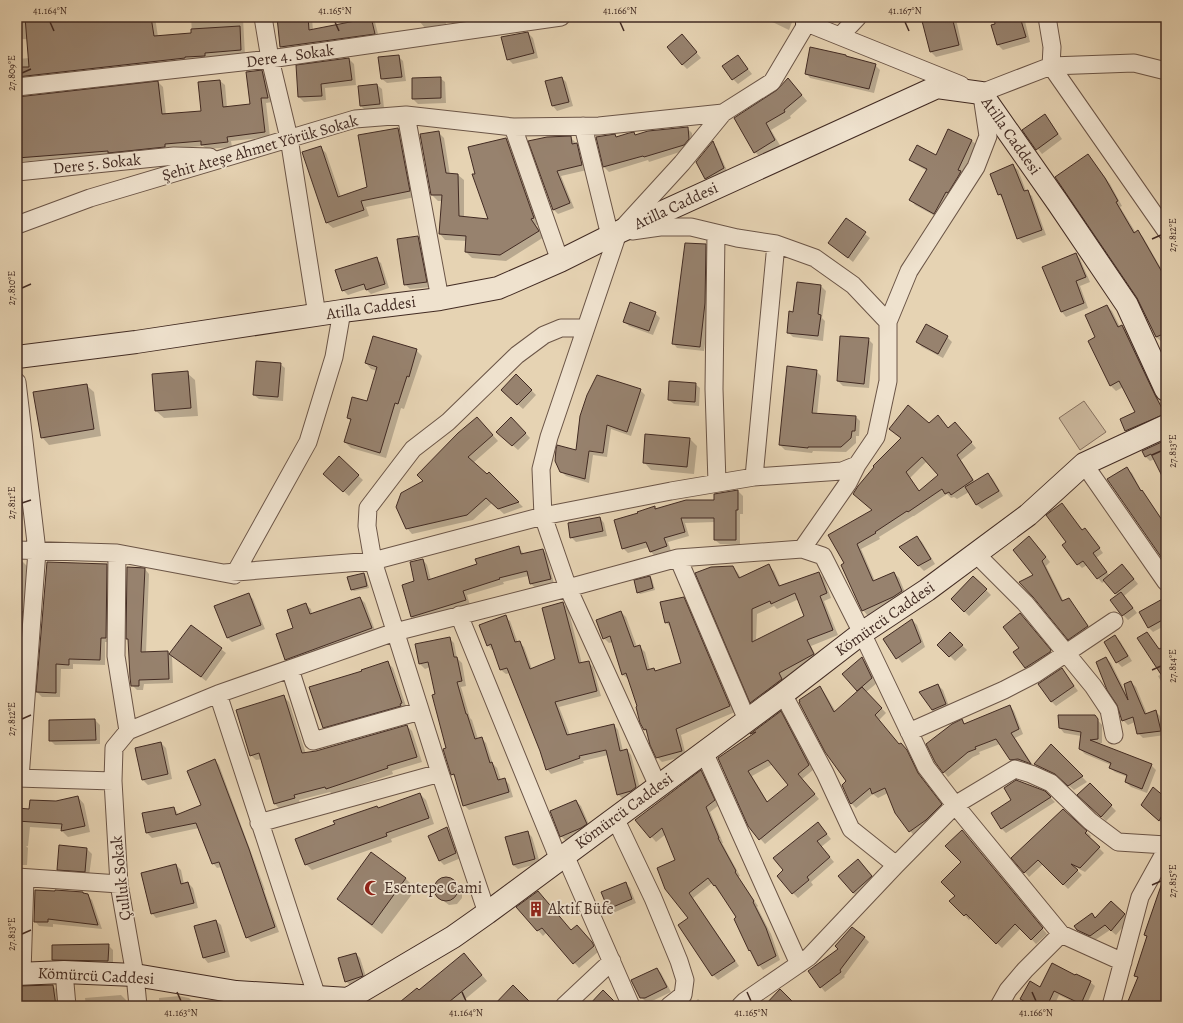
<svg xmlns="http://www.w3.org/2000/svg" width="1183" height="1023" viewBox="0 0 1183 1023" font-family="Alegreya,serif">
  <rect width="100%" height="100%" fill="#e6d3b3"/>
  <filter id="stains"><feTurbulence type="fractalNoise" baseFrequency=".005" numOctaves="4"/><feColorMatrix values="0 0 0 0 .2 0 0 0 0 .09 0 0 0 0 .02 0 0 0 .5 -.17"/></filter>
  <radialGradient id="worn" r=".72"><stop offset=".6" stop-color="#630" stop-opacity="0"/><stop offset="1" stop-color="#630" stop-opacity=".3"/></radialGradient>
  <path fill="#cab69b" stroke="#86705f" d="M1084 401 1106 432 1080 450 1059 418Z"/>
  <path fill="#0003" fill-rule="evenodd" d="M17 17H155L158 37 192 34 191 17H248L243 18 245 55 17 83V59L92 53 91 40 17 39Z
    M278 17H310L312 19 313 30 356 22 355 17H373L374 18 379 38 286 52 281 47Z
    M419 17H445L446 24 425 28 420 22Z
    M762 17H794L789 30Z
    M922 17H953L956 19 963 50 936 57 931 52Z
    M995 17H1024L1030 42 1003 50 998 45 993 25 997 24Z
    M528 33 533 38 538 58 513 64 508 59Z
    M687 41 701 58 687 69 682 64Z
    M398 56 403 61 406 81 387 83 382 79Z
    M738 56 752 74 738 84 733 79Z
    M349 59 354 64 356 85 325 88 326 100 304 102 299 97Z
    M875 65 880 70 874 93 810 78 806 73Z
    M262 71 267 76 272 102 266 103 270 137 231 141 232 147 207 149 203 146 17 162V98L158 82 163 87 166 115 202 112 220 81 225 85 227 108 251 105Z
    M413 78H440L445 82 446 103 418 104 413 99Z
    M562 78 566 82 573 106 557 111 553 106Z
    M377 85 382 89 384 108 366 111 361 106 359 87Z
    M794 86 807 101 790 116 791 118 771 130 781 147 761 158 755 152 735 118Z
    M1049 120 1062 139 1042 154 1024 131Z
    M687 128 692 133 693 144 689 149 649 162 648 160 609 172 604 167 597 138H617L634 133 636 136Z
    M398 129 404 135 415 197 366 207 369 216 333 228 327 223 303 152 320 147 326 153 341 197 368 187Z
    M949 130 972 141 977 145 963 175 939 218 915 205 911 200 927 171 915 164 910 159 937 156Z
    M438 132 444 138 450 175H458L464 180V218L489 220 476 175 506 139 512 145 539 224 536 225 544 237 506 261 472 258 466 252 467 241 445 240 440 234 442 201H438L432 195Z
    M570 137 581 148 587 170 561 176 574 208 558 214 554 210 530 142Z
    M712 143 717 148 728 173 710 183 705 179Z
    M1088 155 1110 184 1122 206 1120 207 1136 233 1138 232 1143 237 1166 277V340L1162 342 1156 337 1138 298Z
    M1013 166 1018 170 1026 191 1032 196 1046 235 1023 243 1018 238 1004 200 999 194Z
    M846 219 870 238 853 262 830 243Z
    M418 237 423 241 431 287 410 289 405 284Z
    M705 245 710 250V308L704 351 677 348 673 343Z
    M1076 255 1080 259 1090 282 1080 286 1088 308 1066 317 1062 312 1054 293Z
    M376 259 381 263 389 288 371 294 366 289 348 295 343 290Z
    M821 286 826 291 822 318 825 321 823 341 793 337 788 332Z
    M1107 306 1112 311 1120 327 1122 326 1127 331 1160 402 1166 403V419L1131 436 1126 430 1136 412 1123 387 1116 391 1111 386 1096 338Z
    M655 313 660 318 653 335 629 326 624 321Z
    M947 337 952 342 943 358 922 347 917 342Z
    M868 339 873 344 869 388 843 386 838 381Z
    M416 350 422 356 404 409 401 408 386 458 351 448 345 442 351 421 348 418 367 402 377 371 371 369 366 363Z
    M280 364 285 368 283 401 259 399 254 395Z
    M816 371 821 376 817 415 856 417 860 421 859 436H856V443L846 452 813 451 812 453 785 450 780 445Z
    M187 373 195 380 198 416 164 418 156 411 153 375Z
    M516 375 536 395 523 409 502 390Z
    M695 384 700 388 699 406 674 404 669 400Z
    M86 385 94 392 101 436 49 445 42 437Z
    M640 390 645 395 631 436 611 429 607 457 593 455 589 483 566 476 561 471 576 451Z
    M938 416 949 429H960L976 448 961 460 975 482 988 474 993 479 1003 496 982 509 977 505 969 492 957 499 954 497 951 498 947 494 914 516H913L879 537 880 539 861 549 875 581 894 573 899 578 907 597 899 602 868 616 863 610 846 564 873 511 902 439 895 434 929 424ZM927 461 940 475 920 492 910 478Z
    M516 423 530 438 518 450 502 436Z
    M483 424 498 441 473 463 487 476 489 473 523 507 504 514 492 503 473 520 412 534 407 528 424 481Z
    M690 439 697 446 694 474 651 470 644 462Z
    M1166 441V470L1155 459 1150 461 1145 456Z
    M339 458 363 480 349 496 329 478Z
    M1127 469 1132 473 1142 492 1166 525V562Z
    M17 482 22 526 17 527Z
    M738 491 743 496V514H740V545L720 544 715 540V522L685 523 689 536 668 542 671 551 655 556 650 551 649 547 628 553 623 548 639 514 654 507 657 510 715 501Z
    M1062 504 1083 531 1089 534 1103 553 1096 558 1110 576 1127 570 1138 584 1124 596 1137 613 1128 620 1123 615 1118 596 1105 581 1102 583 1087 565 1082 568 1078 564 1067 542Z
    M600 518 604 523 607 536 576 542 571 537Z
    M917 537 922 542 935 564 924 571 900 547Z
    M1034 542 1050 562 1046 566 1064 602 1069 599 1073 604 1092 631 1074 644 1069 639 1035 576Z
    M518 547 524 554 543 550 547 554 554 584 536 588 531 584 528 576 503 582 504 584 467 595 470 605 416 621 412 617 403 586 416 582 423 560 427 565 431 580 478 565Z
    M17 561H22L27 566 25 615V639L17 638Z
    M106 565 111 570V642H105V665L73 664V669H61L60 697H42L37 692Z
    M768 565 774 571 781 587 819 573 824 578 831 598 824 601 838 635 811 646 818 660 783 679 786 684 756 707 751 702 733 567 738 573 741 578ZM799 599 805 616 756 641 757 614 774 606 777 609Z
    M145 569 149 574 146 653 168 652 170 654 191 626 226 653 206 681 172 655 173 683 144 684 143 690H137L132 685 129 641 127 639Z
    M364 574 366 576 369 588 354 591 351 589Z
    M650 577 652 579 655 590 640 594 638 592Z
    M973 577 991 595 969 616 952 599Z
    M248 594 253 599 265 629 232 642 227 637Z
    M360 598 365 603 376 633 291 664 286 659 294 629 306 605 311 609 312 614Z
    M683 598 689 603 735 712 681 735 686 756 662 762 657 757 648 733 644 729 639 707 629 679H628L622 674 613 642 609 643 604 638 621 612 626 617 637 647H640L645 652 650 670 654 669 656 671 682 663 671 628 666 622Z
    M1166 599V625L1153 632 1149 628Z
    M563 604 568 608 582 664 588 662 593 667 601 696 559 707 570 735 614 725 618 730 623 751 627 750 631 755 641 792 623 799 618 794 608 755 583 761 584 763 551 774 547 769 541 750 510 673 506 674 501 670 494 650H492L488 645 505 617 510 621 518 643 519 642 524 647 532 669 556 660Z
    M1025 619 1055 656 1031 672 1026 667 1020 648Z
    M912 620 917 625 925 647 902 663 884 640Z
    M1147 633 1160 650 1166 647V690L1158 676 1162 674Z
    M950 634 967 650 955 661 939 645Z
    M1115 637 1120 641 1132 661 1122 667 1117 662 1105 643Z
    M449 638 454 643 457 658 462 663 466 686 461 687 470 718 472 720 478 739 481 738 486 743 493 764 497 768 501 780 504 779 509 784 513 797 469 810 464 805 456 778 452 774 430 667 425 669 420 664Z
    M862 658 867 663 877 683 866 692 886 713 879 720 899 745 901 744 906 749 911 756 922 779 946 809 915 837 896 812 888 793 878 798 873 794 856 808 852 804 843 785 847 781 820 688 824 692 836 712 858 692 844 674Z
    M1106 658 1111 663 1126 693 1131 682 1136 687 1147 714 1155 711 1160 716 1165 735 1143 738 1138 733 1135 722 1128 725 1123 720Z
    M387 662 393 668 407 709 329 733 323 727Z
    M1062 669 1078 691 1056 706 1051 701Z
    M17 670 22 675 17 709Z
    M938 685 943 690 950 709 937 715 932 710Z
    M283 696 289 702 306 754 407 726 412 731 422 762 392 771 393 774 332 794 330 792 299 800 300 803 280 809 275 804 262 759 256 760 251 755Z
    M1010 706 1014 711 1023 734 1015 738 1034 767 1016 765 1011 760 1000 744 979 752 980 754 973 757 948 777 944 772 962 721 965 724Z
    M781 713 786 717 813 770 802 779 819 799 765 844 749 826 719 759 753 735 752 734ZM773 764 789 785 768 803 752 776Z
    M1094 716 1102 725V743L1097 744 1151 765 1156 770 1147 793 1131 787 1126 782 1128 777 1115 772 1110 768 1111 765 1085 754 1080 749 1081 736 1064 733 1060 728Z
    M95 720 100 725V744L55 745 50 740Z
    M161 743 166 748 172 779 148 785 143 780 136 749Z
    M1051 745 1087 782 1074 790 1061 779 1040 769 1035 764Z
    M215 760 219 765 265 890H264L279 932 251 942 247 937 221 867 217 868 213 863 199 828 152 838 147 833 174 808 179 815 203 806Z
    M701 771 706 776 719 805 710 812 723 843H722L740 876 738 877 758 906 757 907 771 934 780 960 763 970 759 965 754 954 750 950 735 919 738 917 712 883 693 898 739 966 718 980 713 975 690 919 677 861 666 834 656 842 637 820Z
    M1090 784 1116 811 1106 821 1079 795Z
    M1045 792 1055 802 1006 833 1001 828Z
    M420 794 426 800 434 824 391 839 392 842 312 870 306 864 378 809Z
    M78 797 84 804 90 832 68 837 62 831V829L30 827 28 846H26L28 848 27 865H17V809L30 810Z
    M1166 799V821L1164 825 1147 810Z
    M576 801 581 806 591 829 566 841 561 836Z
    M1063 810 1091 836 1089 838 1104 853 1085 872 1073 866 1082 875 1068 889 1043 864 1029 877 1013 858Z
    M818 823 831 839 821 847 834 862 811 882 813 885 798 898 793 893 785 871Z
    M447 828 452 833 461 858 444 865 440 861Z
    M527 832 532 837 540 863 518 869 513 865Z
    M966 836 1047 934 1036 944 1021 928 1002 948 971 918 969 920 951 901 956 896Z
    M87 849 92 854 89 876 63 874 58 869Z
    M372 854 406 879 416 889 382 934 348 908 338 898Z
    M176 865 181 870 184 884 188 883 193 888 198 908 156 918 152 913Z
    M863 865 876 881 858 897 853 893Z
    M444 878 452 879 462 891V898L457 904 449 905 437 896 435 889 437 881Z
    M625 883 630 888 636 903 613 913 608 908Z
    M83 893 87 895 92 900 102 929 53 924V927L39 926 35 921Z
    M1111 902 1129 920 1116 935 1110 930 1095 940 1083 935 1078 930 1095 919Z
    M518 907 571 931H582L598 952 579 968 547 932 543 936Z
    M216 921 221 925 230 957 208 963 204 958 195 927Z
    M865 938 869 942 844 976 845 977 825 992 821 987Z
    M108 945 113 950V966L58 964 53 960Z
    M356 954 360 958 367 980 351 986 346 981Z
    M464 954 487 981 457 1006H397L419 991Z
    M657 969 661 973 671 992 650 1002H646L641 997Z
    M1076 977 1090 982 1095 986 1086 1006H1082L1059 995 1054 1006H1023L1025 1002 1022 999 1040 988Z
    M53 986 58 991 60 1006H23Z
    M121 995 126 1000V1006H86L85 998Z
    M179 996 189 998 194 1003V1006H159V998Z
    M698 999 706 1006H691Z"/>
  <path fill="#97826e" stroke="#422b23" fill-rule="evenodd" d="M25 17H151L154 36 191 33V29L240 26 241 50 205 53V56L185 57V58L17 77V67H29Z
    M277 17H308L309 30 355 21 354 17H371L375 34 280 47Z
    M937 17H952L959 45 930 52 922 21Z
    M994 17H1020L1026 37 997 45 991 25 995 24Z
    M528 32 534 53 507 60 501 37Z
    M682 34 697 52 682 65 667 47Z
    M810 47 846 55V56L876 64 869 89 805 74Z
    M399 55 402 77 381 79 378 57Z
    M738 55 748 69 732 80 722 66Z
    M349 58 352 80 321 84 322 96 298 97 296 65Z
    M262 70 268 98H261L265 132 227 137 228 142 201 145V141L165 144V147L108 153V151L17 158V97L158 81 162 114 201 111 198 82 220 80 223 107 250 104 246 72Z
    M441 77V98L412 99V78Z
    M562 77 569 102 552 106 545 81Z
    M788 78 802 95 784 110 785 112 766 123 775 140 754 153 734 118 777 90Z
    M377 84 380 104 360 106 358 86Z
    M1045 114 1058 134 1036 150 1022 130Z
    M688 127 689 139 684 145 644 157 643 156 603 167 596 137 615 134 616 137 629 133 634 132 635 135 648 131Z
    M398 128 410 191 361 201 364 210 326 223 302 152 321 146 338 197 367 187 358 135Z
    M948 129 972 140 958 170 961 171 959 175 948 193 946 192 934 214 909 200 927 169 909 160 917 145 936 155Z
    M439 131 446 173 458 174 459 216 488 219 472 174H475L468 147 506 138 534 218 531 219 539 231 500 255 465 252 466 236 439 234 442 195H431L420 134Z
    M571 136 572 144 577 143 582 165 557 171 570 203 553 210 528 141 547 137Z
    M713 141 724 168 705 179 696 162Z
    M1088 154 1105 178 1118 201 1116 202 1134 233 1138 230 1166 279V333L1156 337 1137 298 1055 177Z
    M1013 164 1024 191 1028 190 1042 230 1017 239 1001 194 998 195 990 174Z
    M846 218 866 232 848 258 828 243Z
    M418 236 427 282 404 285 397 239Z
    M685 243 706 244 705 303 700 347 672 344Z
    M1076 253 1086 277 1076 281 1084 303 1061 312 1042 267Z
    M377 257 385 284 366 290 364 284 342 291 335 270Z
    M797 282 821 285 818 314 821 315 818 336 787 333 789 311 793 312Z
    M630 302 656 312 649 331 623 322Z
    M1107 305 1118 327 1122 325 1155 395 1165 414 1125 431 1120 419 1135 412 1119 381 1110 386 1088 341 1095 337 1085 315Z
    M926 324 948 336 938 354 916 342Z
    M373 336 417 349 409 377 407 376 398 404 395 403 380 453 344 442 351 419 347 418 352 397 367 401 377 367 365 363Z
    M840 336 869 338 864 384 837 381Z
    M256 361 281 363 278 397 253 395Z
    M787 366 817 370 812 413 856 416 855 431H852L851 438 841 447H808V448L779 445Z
    M188 371 191 408 155 411 152 374Z
    M516 374 532 390 517 405 501 390Z
    M597 375 641 389 627 432 607 425 603 453 589 451 585 479 560 472 555 461 556 449 557 445 576 450 580 416 587 395Z
    M669 381 696 383 695 402 668 400Z
    M87 384 94 429 41 438 33 392Z
    M908 405 929 423 938 415 948 428 955 422 972 442 957 455 973 480 951 495 949 492 945 494 942 489 908 512 907 511 875 532 876 533 857 544 873 581 894 572 902 591 893 597 862 611 841 565 844 563 828 535 872 510 853 494 858 486 874 467 873 466 901 438 889 429ZM922 457 938 475 919 491 906 472Z
    M477 417 493 435 468 457 487 474 489 472 519 502 498 509 486 498 467 515 406 529 396 507 401 493 423 481 417 475 458 433Z
    M511 417 526 433 512 446 496 432Z
    M645 434 690 438 687 467 643 463Z
    M1166 440V484L1151 454 1145 457 1142 451Z
    M339 456 359 475 343 492 323 474Z
    M1127 467 1141 491 1142 490 1166 526V564L1107 479Z
    M988 473 999 491 976 505 965 487Z
    M738 490V510H736V540H714V518H681L685 532 664 538 667 546 650 552 646 542 622 549 614 520 638 513 637 512 655 506V509L686 500H714V494Z
    M1062 503 1082 530 1085 528 1100 548 1093 553 1107 572 1097 579 1083 561 1077 565 1062 545 1066 542 1046 515Z
    M600 517 603 531 570 538 568 523Z
    M917 536 931 559 918 566 899 547Z
    M1029 536 1046 557 1042 561 1062 601 1069 598 1088 626 1068 640 1033 597 1019 582 1033 575 1013 550Z
    M519 546 521 554 543 549 551 579 530 584 527 571 499 578 500 579 463 591 466 600 411 617 402 585 414 581 410 562 423 559 428 580 477 564 475 559Z
    M47 562 107 564 106 638H101L100 660 69 659V665L56 664V693L36 692Z
    M769 564 779 586 819 572 827 593 820 596 833 630 807 640 814 654 779 673 782 679 750 703 695 573 711 567 733 566 739 578ZM795 593 804 616 752 642V609L770 601 771 604Z
    M1122 564 1134 579 1115 594 1103 580Z
    M127 567 145 568 141 652 168 651 169 679 139 680V686H131L130 677 128 639H126Z
    M364 573 367 586 351 590 347 577Z
    M650 576 653 588 637 593 634 580Z
    M973 576 987 589 964 612 951 599Z
    M1121 592 1133 608 1122 616 1110 600Z
    M249 593 261 625 227 638 214 606Z
    M360 597 372 628 285 660 276 634 293 628 287 610 306 603 310 614Z
    M684 597 730 706 676 729 682 751 656 758 650 745 646 729 644 730 640 723 636 707 637 706 626 673 622 675 610 636 603 639 596 620 621 611 634 647 640 645 647 670 654 668 655 671 681 663 669 622 665 623 660 602Z
    M1166 597V618L1148 628 1139 612Z
    M563 602 579 663 589 661 597 691 555 702 567 735 614 724 620 751 627 749 636 787 631 791 617 795 606 750 579 756 580 758 546 770 540 751 507 668 500 670 491 644 487 646 479 625 506 615 515 642 520 641 530 669 555 659 542 608Z
    M17 610 22 611 21 635 17 634Z
    M1020 613 1051 650 1050 652 1025 668 1013 652 1019 648 1003 627Z
    M912 619 921 642 896 659 883 639Z
    M191 625 222 648 201 677 169 654Z
    M950 632 963 645 949 657 937 645Z
    M1147 632 1159 649 1166 646V682L1137 638Z
    M1115 635 1128 656 1116 663 1104 642Z
    M450 637 454 657H457L462 681 457 682 466 714H467L475 739 482 737 490 763 492 762 498 780 505 778 509 792 463 806 454 774 451 775 443 749 446 748 432 695 435 694 428 662 419 664 415 644Z
    M862 657 872 678 857 691 842 674Z
    M1106 657 1128 700 1124 684 1131 681 1145 714 1156 710 1161 731 1137 734 1133 717 1122 721 1117 705 1107 690 1096 662Z
    M388 661 402 703 400 704 401 706 323 728 309 687 362 671 361 670Z
    M1062 668 1074 686 1051 702 1038 684Z
    M938 684 946 704 932 710 919 692Z
    M820 686 834 712 862 687 882 708 875 715 899 744 901 743 907 750 918 773 942 804 926 820 909 832 895 813 885 788 872 794 870 788 851 804 850 803 842 785 846 781 825 752 799 702H800L799 700Z
    M284 695 302 753 316 751 407 725 417 757 387 766 388 768 341 784 326 789 325 787 294 795 295 798 274 804 259 753 250 756 236 710Z
    M1010 705 1019 729 1011 733 1031 764 1018 759 1010 760 996 739 975 747 976 749 968 752 943 773 935 762 926 744 952 724 962 719 964 724Z
    M781 711 809 765 798 774 815 794 759 840 748 826 718 758 756 732 750 734ZM768 760 788 785 767 802 748 771Z
    M1058 715H1095L1098 719V739L1090 740 1152 764 1142 789 1125 782 1127 775 1109 768 1111 763 1079 749 1081 732 1059 728Z
    M95 719 96 740 49 741V720Z
    M161 742 168 774 142 780 135 748Z
    M1051 744 1083 776 1068 786 1055 774 1034 764Z
    M215 759 249 849 275 927 246 938 219 862 212 864 196 823 146 833 142 813 174 807 176 815 201 805 187 771Z
    M701 770 715 800 706 807 719 838H718L736 871 735 872 754 901 753 902 766 928 776 956 758 966 750 950 749 951 734 919 736 917 715 885 714 886 708 878 689 893 735 961 712 976 678 925 688 918 665 889 657 868 675 860 662 828 650 838 635 820Z
    M1016 780 1045 791 1051 797 1001 829 991 813 1011 800 1004 788Z
    M1090 783 1112 805 1101 817 1077 795Z
    M1153 787 1166 798V808L1159 821 1141 805Z
    M420 793 429 818 386 833 387 836 305 865 295 839 335 824 333 821 377 806 378 808Z
    M78 796 85 826 61 831 62 824 17 821V808L29 809 30 800 56 801Z
    M576 800 587 824 581 828 560 837 550 811Z
    M1063 809 1087 831 1085 833 1100 847 1080 868 1071 864 1078 870 1063 885 1038 860 1024 873 1011 858Z
    M818 822 827 834 817 841 830 857 807 877 809 880 792 894 777 876 783 870 773 858Z
    M447 827 456 853 439 861 428 836Z
    M962 830 1043 928 1031 940 1015 924 996 944 966 914 964 916 949 901 955 896 941 882 961 862 945 846Z
    M528 831 535 859 513 865 505 837Z
    M59 845 87 848 85 872 57 870Z
    M371 852 406 878 372 925 337 899Z
    M858 859 872 876 853 893 838 876Z
    M176 864 181 884 188 882 194 903 151 914 141 873Z
    M1164 877H1166V1006H1126L1138 977 1134 976 1147 936 1144 935Z
    M434 889a12 12 0 1 1 24 0a12 12 0 1 1-24 0Z
    M626 882 632 899 608 909 601 892Z
    M35 890 55 891V890L83 892V893L88 894 98 925 48 919V922H34Z
    M538 891 571 930 577 925 592 942 594 946 573 964 542 928 537 931 516 907Z
    M1111 901 1125 914 1111 931 1105 925 1090 936 1077 930 1074 926 1092 913 1095 918Z
    M216 920 225 952 203 958 194 926Z
    M852 927 865 937 840 970 841 972 820 988 808 971 838 949 835 946Z
    M109 944 108 961 52 960V945Z
    M356 953 363 976 345 982 338 958Z
    M464 953 482 975 444 1006H395L417 988 419 990Z
    M1052 963 1075 975 1076 974 1091 981 1081 1004 1054 991 1047 1006H1033L1020 999 1030 981 1040 987Z
    M657 968 667 987 645 998H640L631 980Z
    M53 985 56 1006H21L19 986Z
    M513 985 534 1006H493Z
    M780 989 797 1006H764Z
    M603 990 619 1006H588Z"/>
  <g fill="none" stroke-linecap="round" stroke-linejoin="round">
    <g stroke="#6b5547" stroke-width="19">
      <path id="street" d="M263 17 270 59 289 138 317 315
        M840 36 858 17
        M1166 71 1134 63 1051 66 1166 231
        M17 87 270 59 561 17
        M981 93 1051 66 1052 47 1047 17
        M406 115 440 299
        M583 126 610 236
        M513 127 560 261
        M17 172 174 156 210 157
        M17 225 90 198 355 119 406 115 513 127 599 126 723 113 772 82 807 23 961 85
        M632 231 660 227H691L737 238 776 244 815 258 853 285 888 322
        M716 233 714 389 717 483
        M17 382 37 551 20 778
        M1084 464 1166 582
        M754 477 776 244
        M802 549 848 483 857 465 876 437 888 381V322L909 271 976 167 988 136 982 96
        M17 550 117 553 116 656 128 731
        M117 553 234 575 308 442 334 357 342 311
        M976 554 1025 603 1093 686 1109 710 1114 735
        M678 558 747 720
        M224 573 373 561 543 516 671 491 754 477 842 471 857 465
        M459 615 559 860
        M290 669 313 741 420 711
        M218 694 317 997
        M783 694 825 773 851 829 896 865
        M909 732 1004 690 1035 674 1114 621
        M704 752 799 964
        M17 778 113 781
        M658 786 568 588 543 516 541 469 549 437 618 233 682 163 723 113
        M615 818 653 898 679 961 685 980 683 995 669 1006
        M259 823 440 773
        M565 855 631 1006
        M17 877 119 884
        M487 913 440 773 373 561 367 526 368 508 413 449 448 422 517 355 544 335 561 328H585
        M64 972 67 1006
        M22 973 25 878
        M236 992 243 1006
        M138 1006 135 975 119 884 113 781 114 748 128 731 218 694 395 632 568 588 678 558 802 549 823 556 862 633 926 767 955 805 1061 934 1123 962
        M564 1006 612 961
        M740 1006 745 1001 809 957 896 865 955 805 1015 769 1031 774 1051 783 1090 821 1118 842 1166 845
        M999 1006 1008 990 1025 970 1061 934
        M1111 1006 1140 897 1166 850"/>
    </g>
    <g stroke="#422b23" stroke-width="24">
      <path id="secondary" d="M807 17V23
        M17 357 136 342 342 311 440 299 498 288 560 261 610 236 937 87 981 93 1058 203 1127 305 1166 390
        M17 974 64 972 135 975 236 992 348 999 453 937 487 913 783 694 862 633 927 590 1028 515 1084 464 1166 426"/>
    </g>
    <use href="#street" stroke="#efe2ce" stroke-width="17"/>
    <use href="#secondary" stroke="#efe2ce" stroke-width="22"/>
  </g>
  <path fill="none" stroke="#422b23" stroke-width="1.5" d="M50 22 54 31M335 22 339 31M620 22 624 31M905 22 909 31M22 73 31 69M1152 239 1161 235M22 288 31 284M1152 455 1161 451M22 503 31 500M1152 670 1161 666M22 719 31 715M1152 885 1161 881M22 934 31 930M177 992 181 1001M462 992 466 1001M747 992 751 1001M1032 992 1036 1001"/>
  <defs>
    <g id="mosque-bare" transform="scale(1.2)"><path d="M3.5-4.9A6 6 0 1 0 3.5 4.9A5 5 0 1 1 3.5-4.9Z" fill="#8f2418" stroke="#efe2ce" stroke-width="2.5" paint-order="stroke"/></g>
    <g id="building-bare" transform="scale(1.2)"><path d="M-4-6H4V6H1V3H-1V6H-4ZM-2.5-4.3h1.7v1.8h-1.7ZM.8-4.3h1.7v1.8H.8ZM-2.5-1h1.7V.8h-1.7ZM.8-1h1.7V.8H.8Z" fill="#8f2418" stroke="#efe2ce" stroke-width="2.5" paint-order="stroke"/></g>
  </defs>
  <g fill-rule="evenodd">
    <use href="#mosque-bare" x="372" y="888"/>
    <use href="#building-bare" x="536" y="909"/>
  </g>
  <g text-anchor="middle" dominant-baseline="central" stroke-width="3.5" stroke-linejoin="round" paint-order="stroke">
    <g font-size="16" fill="#422b23" stroke="#efe2ce">
      <text transform="translate(290 56) rotate(-8)">Dere 4. Sokak</text>
      <text transform="translate(1011 136) rotate(55)">Atilla Caddesi</text>
      <text transform="translate(260 148) rotate(-16)">Şehit Ateşe Ahmet Yörük Sokak</text>
      <text transform="translate(97 164) rotate(-6)">Dere 5. Sokak</text>
      <text transform="translate(676 206) rotate(-25)">Atilla Caddesi</text>
      <text transform="translate(371 308) rotate(-8)">Atilla Caddesi</text>
      <text transform="translate(885 619) rotate(-35)">Kömürcü Caddesi</text>
      <text transform="translate(624 811) rotate(-36)">Kömürcü Caddesi</text>
      <text transform="translate(121 878) rotate(-96)">Çulluk Sokak</text>
      <text transform="translate(96 976) rotate(3)">Kömürcü Caddesi</text>
    </g>
    <g font-size="16" fill="#422b23" stroke="#efe2ce" text-anchor="start">
      <text x="384" y="888">Esentepe Cami</text>
      <text x="548" y="909">Aktif Büfe</text>
    </g>
  </g>
  <rect width="1183" height="1023" fill="none" stroke="#e6d3b3" stroke-width="44"/>
  <rect x="22" y="22" width="1139" height="979" fill="none" stroke="#422b23" stroke-width="1.5"/>
  <g font-size="10" text-anchor="middle" fill="#422b23">
    <text x="50" y="14">41.164°N</text>
    <text x="335" y="14">41.165°N</text>
    <text x="620" y="14">41.166°N</text>
    <text x="905" y="14">41.167°N</text>
    <text transform="translate(11 73) rotate(-90)" y="4">27.809°E</text>
    <text transform="translate(1172 235) rotate(-90)" y="4">27.812°E</text>
    <text transform="translate(11 288) rotate(-90)" y="4">27.810°E</text>
    <text transform="translate(1172 451) rotate(-90)" y="4">27.813°E</text>
    <text transform="translate(11 503) rotate(-90)" y="4">27.811°E</text>
    <text transform="translate(1172 666) rotate(-90)" y="4">27.814°E</text>
    <text transform="translate(11 719) rotate(-90)" y="4">27.812°E</text>
    <text transform="translate(1172 881) rotate(-90)" y="4">27.815°E</text>
    <text transform="translate(11 934) rotate(-90)" y="4">27.813°E</text>
    <text x="181" y="1016">41.163°N</text>
    <text x="466" y="1016">41.164°N</text>
    <text x="751" y="1016">41.165°N</text>
    <text x="1036" y="1016">41.166°N</text>
  </g>
  <rect width="100%" height="100%" filter="url(#stains)"/>
  <rect width="100%" height="100%" fill="url(#worn)"/>
</svg>
